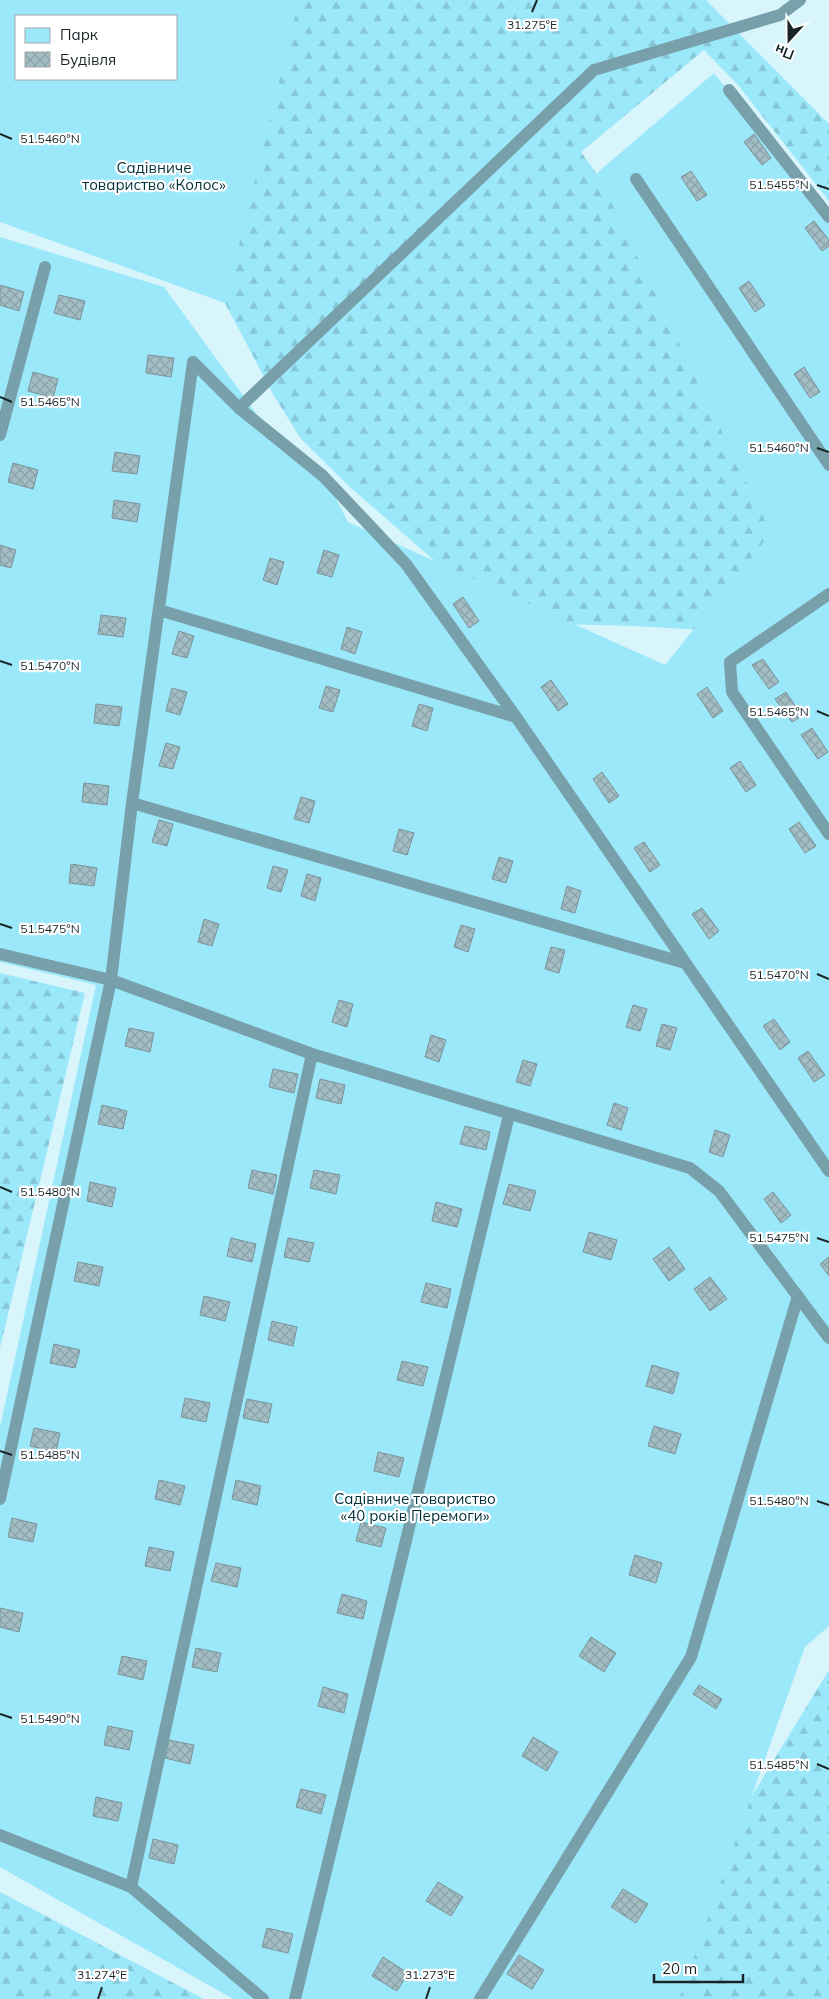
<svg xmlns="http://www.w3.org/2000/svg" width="829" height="1999" viewBox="0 0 829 1999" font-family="Mulish,sans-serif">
  <defs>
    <pattern id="forest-firs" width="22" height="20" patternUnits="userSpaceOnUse" patternTransform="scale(1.25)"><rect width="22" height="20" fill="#9ce8fb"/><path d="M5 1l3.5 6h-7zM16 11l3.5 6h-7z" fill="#86c7d7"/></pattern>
    <pattern id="building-cross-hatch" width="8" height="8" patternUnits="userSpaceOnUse" patternTransform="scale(1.25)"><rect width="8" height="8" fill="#a2bdc4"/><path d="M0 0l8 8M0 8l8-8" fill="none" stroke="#8ba2a8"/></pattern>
  </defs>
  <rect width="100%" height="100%" fill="#d8f5fc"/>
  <path fill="url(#forest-firs)" d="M257 0H706L829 124V201L738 85 704 50 581 152 829 493 754 633 635 626 557 624 451 575 351 488 301 439 273 394 217 288Z
    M0 973 85 993 0 1348Z
    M829 1670V1999H674L723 1843Z
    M0 1892 204 1999H0Z"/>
  <path fill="#9ce8fb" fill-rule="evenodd" d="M0 0H299L225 303 0 222ZM176 16V79H16V16Z
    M714 73 829 218V1626L805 1647 679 1999H233L0 1867V1427L96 985 0 962V237L164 287 272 435 333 493 348 522 665 665 771 533 597 173Z"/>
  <path fill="url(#building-cross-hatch)" stroke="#79949a" d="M754 134 771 158 762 165 744 142Z
    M691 171 707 195 697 201 681 177Z
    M814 221 829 240V246L822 251 805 228Z
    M749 281 765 305 755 312 739 288Z
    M0 285 24 292 19 311 0 305Z
    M59 295 85 301 80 320 54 313Z
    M148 355 174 358 171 377 146 373Z
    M804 367 820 392 810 398 794 374Z
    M33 372 58 379 53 398 28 391Z
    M115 452 140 456 137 474 112 471Z
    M13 463 38 470 33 489 8 482Z
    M114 500 140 504 137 522 112 518Z
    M0 545 16 550 11 568 0 565Z
    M324 550 339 555 332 577 317 573Z
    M270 558 284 562 277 585 263 580Z
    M463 597 479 621 469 628 453 604Z
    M101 615 126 618 123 637 98 634Z
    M347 627 362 632 355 654 341 649Z
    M179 631 194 636 187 658 172 654Z
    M763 659 779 682 769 689 752 665Z
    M551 680 568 704 558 711 541 687Z
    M326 686 340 690 333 712 319 708Z
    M707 687 723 711 713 718 697 694Z
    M172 688 187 692 180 715 166 711Z
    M786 692 802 716 792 722 775 699Z
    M96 704 122 707 119 726 94 723Z
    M419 704 433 708 427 731 412 726Z
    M812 728 828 752 818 759 801 735Z
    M166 743 180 747 173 769 159 766Z
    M740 761 756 785 746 792 730 768Z
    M602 772 619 796 609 803 593 779Z
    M84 783 109 786 107 805 82 802Z
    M301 797 315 801 309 823 294 819Z
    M159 820 173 824 167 846 152 842Z
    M799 822 816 846 805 853 789 829Z
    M399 829 414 833 407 855 393 851Z
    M644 842 660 865 650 872 634 848Z
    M499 857 513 861 506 883 492 879Z
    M71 864 97 868 94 886 69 883Z
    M273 866 288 870 281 892 267 888Z
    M307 874 321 878 315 901 301 896Z
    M567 886 581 891 575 913 561 909Z
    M702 908 719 931 709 939 692 914Z
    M204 919 219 924 212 946 198 942Z
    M461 925 475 929 468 952 454 947Z
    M551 947 565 950 559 973 545 969Z
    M339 1000 353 1004 347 1027 332 1022Z
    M633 1005 647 1009 640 1031 626 1027Z
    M774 1019 790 1042 780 1050 763 1026Z
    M662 1024 677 1028 670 1050 656 1046Z
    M129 1028 154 1033 150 1052 125 1046Z
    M431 1035 446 1040 439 1062 425 1057Z
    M808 1051 825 1075 814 1082 798 1058Z
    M523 1060 537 1064 530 1086 516 1082Z
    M273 1069 298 1074 294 1093 269 1087Z
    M320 1079 345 1085 341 1104 316 1098Z
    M614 1103 628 1108 621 1130 607 1125Z
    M102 1105 127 1111 123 1129 98 1124Z
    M465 1126 490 1132 486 1150 460 1144Z
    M715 1130 730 1135 723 1157 709 1152Z
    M252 1170 277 1175 273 1194 248 1188Z
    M314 1170 340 1175 336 1194 310 1188Z
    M90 1182 116 1188 112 1207 87 1201Z
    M509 1184 536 1191 530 1211 503 1204Z
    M773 1192 791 1215 781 1223 764 1199Z
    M436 1202 462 1209 457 1227 432 1221Z
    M589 1232 617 1240 611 1260 583 1252Z
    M231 1238 256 1244 252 1262 227 1256Z
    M288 1238 314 1243 309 1262 284 1257Z
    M669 1247 685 1269 669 1281 653 1259Z
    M829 1257V1276L820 1264Z
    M78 1262 103 1267 99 1286 74 1281Z
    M710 1277 727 1299 710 1311 694 1289Z
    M426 1283 451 1289 447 1308 421 1302Z
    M204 1296 230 1302 225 1321 200 1315Z
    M272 1321 297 1327 293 1346 268 1340Z
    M54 1344 80 1350 75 1368 50 1363Z
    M402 1361 428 1367 423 1386 397 1380Z
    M652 1365 679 1373 673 1394 646 1386Z
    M185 1398 210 1403 206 1422 181 1417Z
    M247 1399 272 1404 268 1423 243 1418Z
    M654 1426 681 1434 675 1454 648 1446Z
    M34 1428 60 1433 56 1452 30 1446Z
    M378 1452 404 1458 399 1477 374 1471Z
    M159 1480 185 1486 180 1505 155 1499Z
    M236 1480 261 1486 257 1505 232 1499Z
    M12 1518 37 1524 33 1542 8 1537Z
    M361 1522 386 1528 381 1547 356 1541Z
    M149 1547 174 1552 170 1571 145 1566Z
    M635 1555 662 1563 656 1583 629 1575Z
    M216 1563 241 1568 237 1587 211 1581Z
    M342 1594 367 1601 363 1619 337 1613Z
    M0 1608 23 1613 19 1632 0 1627Z
    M591 1637 616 1653 604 1672 579 1656Z
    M196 1648 221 1653 217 1672 192 1667Z
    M122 1656 147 1661 143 1680 118 1674Z
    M699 1685 722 1699 716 1709 693 1694Z
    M323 1687 348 1694 344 1713 318 1706Z
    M108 1726 133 1731 129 1750 104 1745Z
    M533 1737 558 1752 547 1771 522 1756Z
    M169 1740 194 1745 190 1764 165 1758Z
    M301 1789 326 1795 321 1814 296 1807Z
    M96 1797 122 1803 118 1821 93 1816Z
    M153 1839 178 1845 174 1864 149 1858Z
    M438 1882 463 1897 451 1916 426 1901Z
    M623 1889 648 1904 636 1923 611 1907Z
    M267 1928 293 1934 288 1953 262 1947Z
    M519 1955 544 1970 532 1989 507 1974Z
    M383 1957 408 1973 397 1991 372 1976Z"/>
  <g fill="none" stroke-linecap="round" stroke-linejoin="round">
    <path stroke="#78a0aa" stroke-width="12" d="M729 90 829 217
      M636 179 829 465
      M193 362 239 408 323 476 406 564 516 717 829 1171
      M239 408 594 70 780 15 800 0
      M0 435 45 267
      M829 594 730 662 732 692 829 834
      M159 610 516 717
      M132 803 685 963
      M0 954 111 980 312 1054 690 1168 719 1191 829 1338
      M0 1499 111 980 132 803 193 362
      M0 1835 131 1887 312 1054
      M131 1887 263 1999
      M295 1999 509 1115
      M480 1999 691 1657 798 1296"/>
  </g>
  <path fill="none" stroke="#192427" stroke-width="2" d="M532 12 537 0M0 134 12 139M817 185 829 189M0 397 12 402M817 448 829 452M0 661 12 665M817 711 829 716M0 924 12 928M817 974 829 979M0 1187 12 1192M817 1238 829 1242M0 1451 12 1455M817 1501 829 1505M0 1714 12 1718M817 1764 829 1769M98 1999 102 1987M426 1999 430 1987"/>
  <g text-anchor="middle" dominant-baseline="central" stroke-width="4.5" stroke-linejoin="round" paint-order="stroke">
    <g font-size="15" fill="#00303a" stroke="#fff">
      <text x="154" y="167">Садівниче<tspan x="154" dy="17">товариство «Колос»</tspan></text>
      <text x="415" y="1498">Садівниче товариство<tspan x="415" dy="17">«40 років Перемоги»</tspan></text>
    </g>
  </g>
  <g font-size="12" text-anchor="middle" fill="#192427" stroke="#fff" stroke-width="4.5" stroke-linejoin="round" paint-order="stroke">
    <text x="532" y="29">31.275°E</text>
    <text x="50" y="143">51.5460°N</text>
    <text x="779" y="189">51.5455°N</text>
    <text x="50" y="406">51.5465°N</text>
    <text x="779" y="452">51.5460°N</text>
    <text x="50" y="670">51.5470°N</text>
    <text x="779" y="716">51.5465°N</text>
    <text x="50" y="933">51.5475°N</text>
    <text x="779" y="979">51.5470°N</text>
    <text x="50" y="1196">51.5480°N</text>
    <text x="779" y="1242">51.5475°N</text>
    <text x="50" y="1459">51.5485°N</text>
    <text x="779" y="1505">51.5480°N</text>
    <text x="50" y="1723">51.5490°N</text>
    <text x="779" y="1769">51.5485°N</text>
    <text x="102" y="1979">31.274°E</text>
    <text x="430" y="1979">31.273°E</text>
  </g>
  <rect x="15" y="15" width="162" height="65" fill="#ffffff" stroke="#a3a7a9"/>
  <rect x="25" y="28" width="25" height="15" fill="#9ce8fb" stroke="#a3a7a9"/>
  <text x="60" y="40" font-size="15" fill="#192427">Парк</text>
  <rect x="25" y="52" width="25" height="15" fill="url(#building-cross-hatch)" stroke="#a3a7a9"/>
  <text x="60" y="65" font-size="15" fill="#192427">Будівля</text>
  <g transform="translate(789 40) rotate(201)" stroke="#ffffff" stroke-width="4" paint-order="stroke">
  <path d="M0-4L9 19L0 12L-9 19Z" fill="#192427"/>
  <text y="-8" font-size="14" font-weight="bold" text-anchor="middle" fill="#192427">Пн</text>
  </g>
  <path d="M654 1974v8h89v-8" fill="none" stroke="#192427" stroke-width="2.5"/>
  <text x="662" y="1974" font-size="15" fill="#192427" stroke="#ffffff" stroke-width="4" paint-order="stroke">20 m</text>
</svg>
